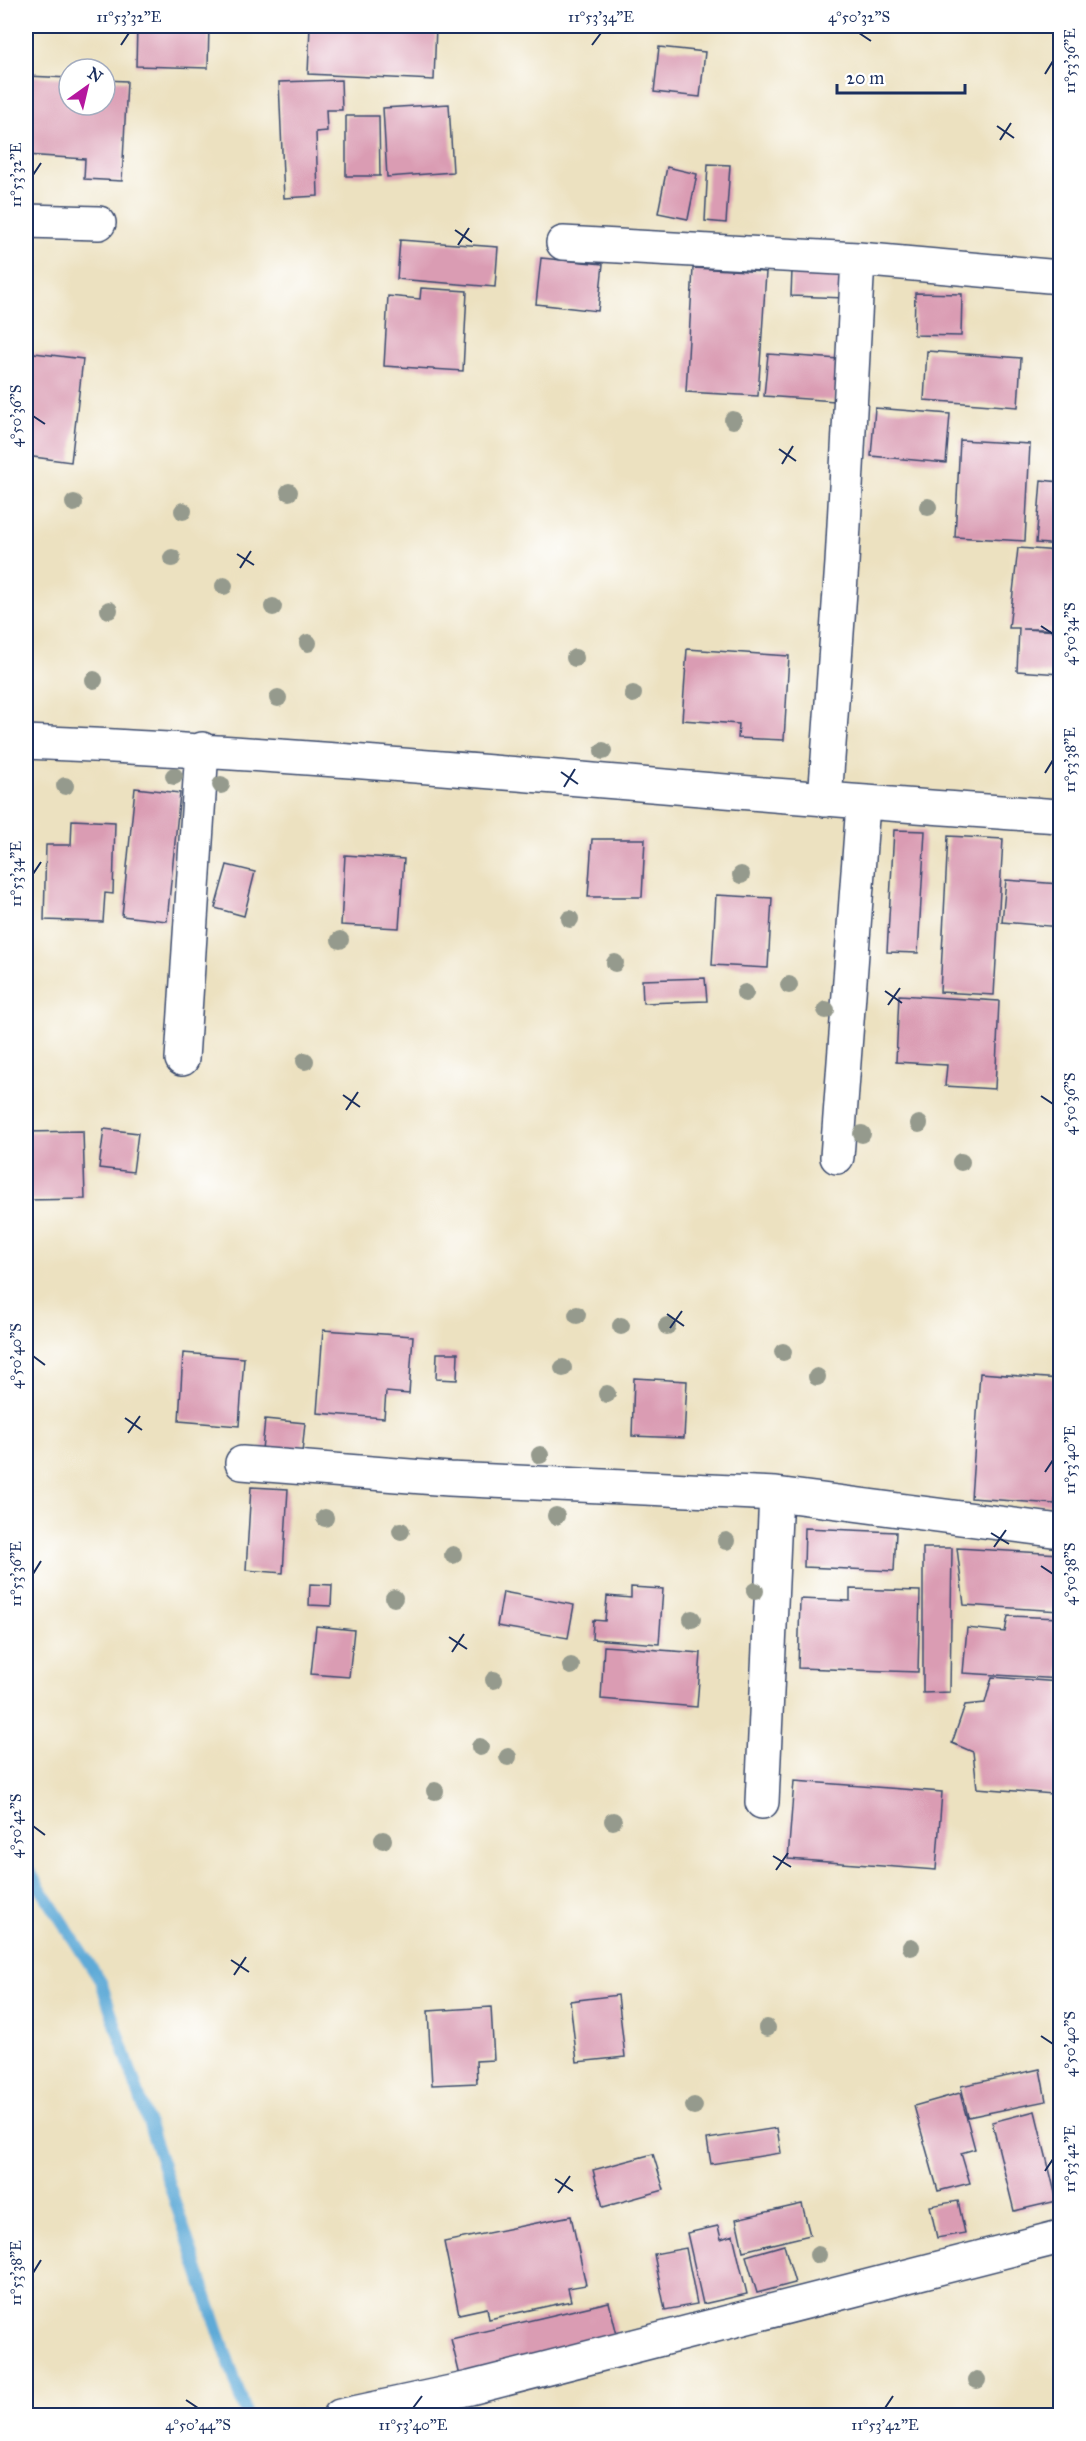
<svg xmlns="http://www.w3.org/2000/svg" width="1086" height="2441" viewBox="0 0 1086 2441" font-family="'IM FELL Great Primer',serif">
  <rect width="100%" height="100%" fill="#fff"/>
  <filter id="ink" filterUnits="userSpaceOnUse"><feTurbulence type="fractalNoise" baseFrequency=".0167" numOctaves="2"/><feDisplacementMap in="SourceGraphic" scale="12" xChannelSelector="R" yChannelSelector="G"/><feConvolveMatrix kernelMatrix="1 2 1 2 8 2 1 2 1" color-interpolation-filters="sRGB"/></filter>
  <filter id="wash" filterUnits="userSpaceOnUse"><feTurbulence type="fractalNoise" baseFrequency=".008" numOctaves="4" result="noise"/><feDisplacementMap in="SourceGraphic" scale="24" xChannelSelector="R" yChannelSelector="G"/><feGaussianBlur stdDeviation="1.35" result="paint"/><feColorMatrix in="noise" values="0 0 0 0 0 0 0 0 0 0 0 0 0 0 0 0 0 1.4 0 .05"/><feComposite in="paint" operator="in"/></filter>
  <g filter="url(#wash)">
    <rect width="100%" height="100%" fill="#ece1c0"/>
    <g fill="none" stroke-linecap="round" stroke-linejoin="round">
      <path stroke="#5eaad7" stroke-width="12" d="M26 1866 101 1982 247 2416"/>
    </g>
    <g id="blocks">
      <path fill="#da9cb3" d="M137 26H209L208 68 136 66Z
        M310 26H436L434 80 308 74Z
        M659 47 705 52 700 97 654 92Z
        M28 76 69 78V105H105V80L127 81 122 181 84 179 85 159 26 155Z
        M341 80 342 110H326L327 131 316 132 318 196 284 198 279 82Z
        M449 104 453 172 387 177 383 108Z
        M346 116H379L380 176H346Z
        M708 164 730 165 726 223 705 221Z
        M667 167 697 174 688 219 658 213Z
        M400 240 498 247 495 287 397 279Z
        M541 258 603 264 598 311 536 304Z
        M693 268 766 272 758 396 686 392Z
        M792 270 846 273 845 298 791 296Z
        M421 288 467 291 463 371 384 366 388 296 420 299Z
        M915 293 962 294 961 336 914 335Z
        M927 351 1021 358 1018 407 924 400Z
        M26 352 83 359 71 462 26 456Z
        M768 354 839 359 835 401 764 396Z
        M875 408 950 414 946 463 871 456Z
        M960 440 1030 444 1025 541 955 537Z
        M1041 480 1060 482V545L1036 543Z
        M1018 548 1060 551V629H1023L1060 631V674L1017 671 1019 628H1009Z
        M687 649 789 656 784 740 738 738 739 724 682 720Z
        M135 788 180 793 167 921 122 916Z
        M72 820 115 822 113 894 105 893 103 922 44 920 46 845H71Z
        M894 830 925 831 918 953 887 952Z
        M948 836 1003 839 994 995 940 992Z
        M592 839H645L642 897H588Z
        M345 855 404 859 399 928 341 925Z
        M227 865 255 872 244 916 215 908Z
        M1006 880 1060 884V927L1002 922Z
        M716 895 772 898 768 968 712 965Z
        M705 978 707 1001 643 1003 642 980Z
        M899 995 999 1001 995 1089 945 1086 947 1065 896 1062Z
        M104 1129 138 1133 133 1172 99 1168Z
        M83 1131 85 1199 26 1200V1132Z
        M323 1330 413 1336 409 1394 386 1392 384 1418 317 1413Z
        M183 1353 244 1358 239 1426 179 1421Z
        M437 1353H458L457 1380 436 1379Z
        M980 1373 1060 1379V1428L1055 1504 971 1498Z
        M634 1378 687 1381 684 1438 632 1436Z
        M265 1419 305 1423 302 1453 262 1450Z
        M251 1487 288 1489 283 1573 246 1570Z
        M805 1528 896 1532 894 1571 804 1567Z
        M923 1548H952L950 1692 923 1693Z
        M957 1548 1060 1554V1611L964 1605Z
        M310 1584 332 1585 331 1606 309 1605Z
        M631 1587 663 1589 659 1644 592 1639 593 1620 605 1621 607 1596 631 1598Z
        M850 1589 920 1591 918 1672 798 1668 800 1599 850 1601Z
        M503 1592 574 1605 568 1638 497 1626Z
        M1008 1616 1060 1618V1679L963 1673 967 1628 1005 1632Z
        M316 1626 354 1630 349 1677 311 1674Z
        M604 1646 701 1653 697 1707 601 1699Z
        M992 1677 1060 1682V1773L1053 1794 977 1788 973 1752 952 1743 965 1705 985 1703Z
        M794 1781 942 1792 936 1870 788 1859Z
        M618 1995 625 2057 577 2062 570 2001Z
        M491 2007 494 2060 476 2061 477 2083 432 2085 428 2011Z
        M1040 2069 1046 2101 968 2117 961 2086Z
        M960 2093 975 2149 961 2153 970 2183 938 2191 914 2106Z
        M1035 2111 1057 2201 1014 2211 992 2122Z
        M777 2128 781 2153 711 2164 707 2139Z
        M653 2154 664 2190 603 2207 593 2170Z
        M958 2201 965 2233 937 2238 930 2206Z
        M802 2204 810 2235 743 2251 736 2219Z
        M571 2216 586 2285 568 2288 571 2301 489 2319 487 2308 459 2314 444 2242Z
        M718 2226 721 2239 733 2235 747 2294 703 2304 687 2233Z
        M784 2245 795 2283 757 2293 746 2256Z
        M686 2248 697 2304 665 2310 654 2254Z
        M609 2302 618 2339 460 2376 451 2339Z"/>
    </g>
  </g>
  <g filter="url(#ink)">
    <use href="#blocks" fill-opacity="0" stroke="#3a4a6d" stroke-width="1.5"/>
    <g fill="none" stroke-linecap="round" stroke-linejoin="round">
      <g stroke="#3a4a6d" stroke-width="36">
        <path id="street" d="M26 221 99 223
          M563 243 858 259 1060 277
          M26 742C371 756 715 794 1060 816
          M825 800 842 563 858 259
          M182 1059 202 749
          M837 1157 863 804
          M242 1463 449 1479 776 1494 1060 1531
          M762 1802 776 1494
          M340 2416 470 2388 1060 2237"/>
      </g>
      <use href="#street" stroke="#fff" stroke-width="33"/>
    </g>
    <g fill="#959a8d">
      <circle cx="733" cy="420" r="9"/>
      <circle cx="289" cy="492" r="9"/>
      <circle cx="74" cy="503" r="9"/>
      <circle cx="928" cy="507" r="9"/>
      <circle cx="183" cy="511" r="9"/>
      <circle cx="172" cy="558" r="9"/>
      <circle cx="224" cy="586" r="9"/>
      <circle cx="273" cy="607" r="9"/>
      <circle cx="109" cy="610" r="9"/>
      <circle cx="308" cy="643" r="9"/>
      <circle cx="575" cy="658" r="9"/>
      <circle cx="94" cy="680" r="9"/>
      <circle cx="633" cy="694" r="9"/>
      <circle cx="278" cy="698" r="9"/>
      <circle cx="603" cy="751" r="9"/>
      <circle cx="174" cy="776" r="9"/>
      <circle cx="221" cy="785" r="9"/>
      <circle cx="65" cy="786" r="9"/>
      <circle cx="741" cy="875" r="9"/>
      <circle cx="570" cy="919" r="9"/>
      <circle cx="340" cy="940" r="9"/>
      <circle cx="615" cy="963" r="9"/>
      <circle cx="789" cy="985" r="9"/>
      <circle cx="745" cy="993" r="9"/>
      <circle cx="826" cy="1010" r="9"/>
      <circle cx="305" cy="1061" r="9"/>
      <circle cx="919" cy="1124" r="9"/>
      <circle cx="862" cy="1134" r="9"/>
      <circle cx="961" cy="1162" r="9"/>
      <circle cx="577" cy="1315" r="9"/>
      <circle cx="621" cy="1326" r="9"/>
      <circle cx="667" cy="1326" r="9"/>
      <circle cx="783" cy="1352" r="9"/>
      <circle cx="563" cy="1368" r="9"/>
      <circle cx="817" cy="1377" r="9"/>
      <circle cx="607" cy="1394" r="9"/>
      <circle cx="540" cy="1455" r="9"/>
      <circle cx="556" cy="1516" r="9"/>
      <circle cx="325" cy="1518" r="9"/>
      <circle cx="401" cy="1531" r="9"/>
      <circle cx="726" cy="1541" r="9"/>
      <circle cx="453" cy="1555" r="9"/>
      <circle cx="755" cy="1591" r="9"/>
      <circle cx="394" cy="1598" r="9"/>
      <circle cx="692" cy="1619" r="9"/>
      <circle cx="571" cy="1666" r="9"/>
      <circle cx="494" cy="1680" r="9"/>
      <circle cx="480" cy="1747" r="9"/>
      <circle cx="508" cy="1757" r="9"/>
      <circle cx="435" cy="1791" r="9"/>
      <circle cx="613" cy="1821" r="9"/>
      <circle cx="383" cy="1840" r="9"/>
      <circle cx="911" cy="1947" r="9"/>
      <circle cx="767" cy="2028" r="9"/>
      <circle cx="694" cy="2106" r="9"/>
      <circle cx="818" cy="2255" r="9"/>
      <circle cx="977" cy="2380" r="9"/>
    </g>
  </g>
  <path fill="none" stroke="#1b2f5e" stroke-width="2" d="M859 33 871 41M121 45 129 33M592 45 601 33M1045 74 1053 61M997 126 1014 138M1000 140 1011 123M33 175 41 163M455 230 472 242M458 245 469 228M33 416 45 424M779 449 796 461M782 464 793 446M237 554 254 565M240 568 251 551M1041 626 1053 634M561 772 578 784M1045 773 1053 760M564 787 575 769M33 874 41 862M885 991 902 1003M888 1005 900 988M343 1095 360 1107M1041 1096 1053 1104M346 1110 358 1092M667 1314 684 1326M670 1328 682 1311M33 1356 45 1365M125 1418 142 1430M128 1433 140 1416M1045 1472 1053 1460M991 1533 1009 1544M994 1547 1006 1530M1041 1566 1053 1574M33 1574 41 1561M449 1637 467 1649M452 1652 464 1634M33 1826 45 1835M773 1856 791 1867M776 1870 788 1853M231 1960 249 1972M234 1975 246 1957M1041 2036 1053 2044M1045 2171 1053 2159M555 2179 573 2191M558 2193 570 2176M33 2273 41 2260M186 2400 198 2408M413 2408 422 2396M885 2408 893 2396"/>
  <rect width="1086" height="2441" fill="none" stroke="#fff" stroke-width="66"/>
  <g transform="translate(87 87) rotate(34)"><circle r="28" fill="#ffffff" stroke="#a4acbf" stroke-width="1.5"/>
  <path d="M0-4.5L10 22L0 15L-10 22Z" fill="#b5179e"/>
  <text y="-9" font-size="16" font-weight="bold" text-anchor="middle" fill="#1b2f5e">N</text>
  </g>
  <path d="M837 84v9h128v-9" fill="none" stroke="#1b2f5e" stroke-width="3"/>
  <text x="846" y="84" font-size="18" fill="#1b2f5e" stroke="#ffffff" stroke-width="4.5" paint-order="stroke">20 m</text>
  <rect x="33" y="33" width="1020" height="2375" fill="none" stroke="#1b2f5e" stroke-width="2"/>
  <g font-size="15" text-anchor="middle" fill="#1b2f5e">
    <text x="129" y="22">11°53'32"E</text>
    <text x="601" y="22">11°53'34"E</text>
    <text x="859" y="22">4°50'32"S</text>
    <text transform="translate(1070 61) rotate(-90)" y="5">11°53'36"E</text>
    <text transform="translate(16 175) rotate(-90)" y="5">11°53'32"E</text>
    <text transform="translate(16 416) rotate(-90)" y="5">4°50'36"S</text>
    <text transform="translate(1070 634) rotate(-90)" y="5">4°50'34"S</text>
    <text transform="translate(1070 760) rotate(-90)" y="5">11°53'38"E</text>
    <text transform="translate(16 874) rotate(-90)" y="5">11°53'34"E</text>
    <text transform="translate(1070 1104) rotate(-90)" y="5">4°50'36"S</text>
    <text transform="translate(16 1356) rotate(-90)" y="5">4°50'40"S</text>
    <text transform="translate(1070 1460) rotate(-90)" y="5">11°53'40"E</text>
    <text transform="translate(16 1574) rotate(-90)" y="5">11°53'36"E</text>
    <text transform="translate(1070 1574) rotate(-90)" y="5">4°50'38"S</text>
    <text transform="translate(16 1826) rotate(-90)" y="5">4°50'42"S</text>
    <text transform="translate(1070 2044) rotate(-90)" y="5">4°50'40"S</text>
    <text transform="translate(1070 2159) rotate(-90)" y="5">11°53'42"E</text>
    <text transform="translate(16 2273) rotate(-90)" y="5">11°53'38"E</text>
    <text x="198" y="2430">4°50'44"S</text>
    <text x="413" y="2430">11°53'40"E</text>
    <text x="885" y="2430">11°53'42"E</text>
  </g>
</svg>
